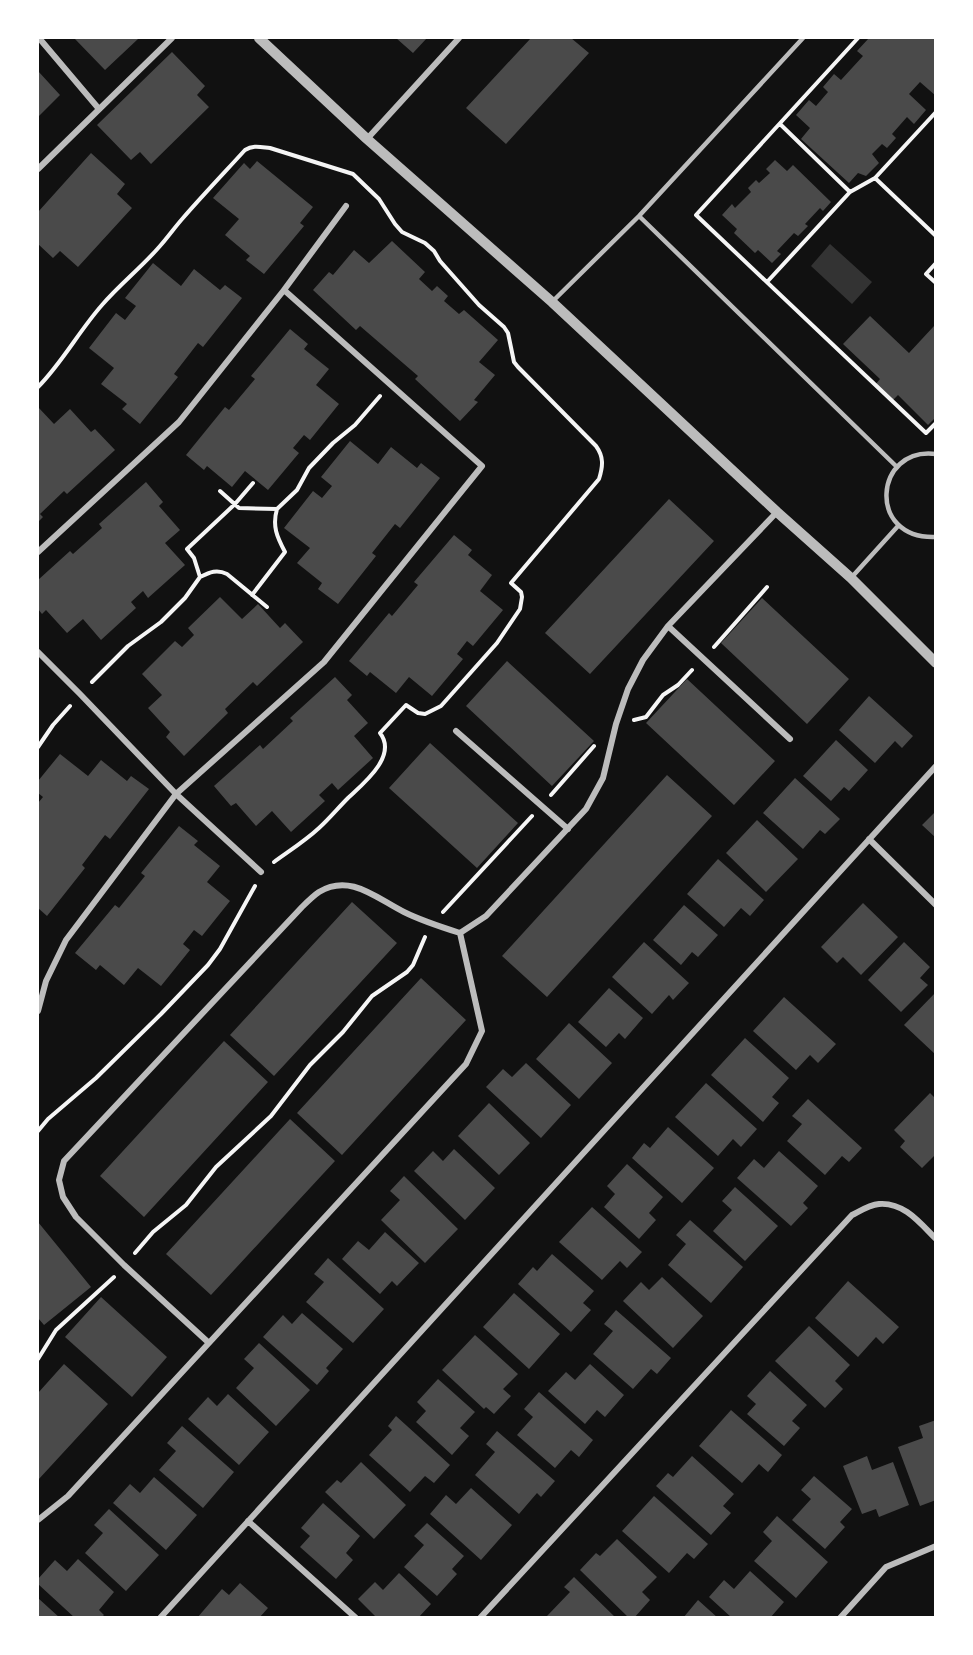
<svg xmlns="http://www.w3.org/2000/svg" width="973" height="1655" viewBox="0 0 973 1655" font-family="'Titillium Web',sans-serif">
  <rect width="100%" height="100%" fill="#111"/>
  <path fill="#333" d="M830 244 872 282 852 304 811 266Z"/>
  <path fill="#4a4a4a" d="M74 38H136L138 39 105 70Z
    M396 38H427L413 53Z
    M531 38H571L589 53 506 144 466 108Z
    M869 38H936V96L920 82 909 94 926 110 914 124 907 117 892 134 896 138 887 148 882 144 872 154 879 163 866 176 858 173 849 183 801 139 810 128 796 115 809 100 816 106 828 92 823 87 834 74 841 80 863 56 857 51Z
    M172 52 205 86 197 95 209 107 151 164 140 152 131 160 97 125Z
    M38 71 60 95 38 117Z
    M91 153 125 184 117 194 132 208 78 267 60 251 53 258 38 244V212Z
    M775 160 787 171 793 165 831 202 823 211 820 208 805 224 808 226 798 236 794 233 777 251 781 254 772 263 758 250 755 253 734 233 737 229 722 215 732 204 735 208 751 192 748 188 756 180 759 183 770 173 766 169Z
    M257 161 313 207 300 223 304 226 264 274 246 260 250 256 225 235 239 219 213 198 244 163 250 169Z
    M392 241 425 272 419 279 432 291 437 286 448 296 444 301 459 314 464 310 498 340 479 362 495 375 474 400 478 402 460 421 415 379 418 376 360 326 356 330 313 290 329 272 333 275 354 250 369 263Z
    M153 263 181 286 194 269 220 290 225 285 242 298 203 347 198 343 174 374 178 377 140 424 122 409 127 404 101 384 114 368 89 348 116 313 125 320 136 306 125 298Z
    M870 316 909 353 934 326 936 327V417L928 425 898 395 892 401 875 385 880 379 843 344Z
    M290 329 308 344 304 349 329 369 316 385 339 404 310 440 304 435 293 448 299 453 268 490 245 471 232 487 207 466 204 470 186 455 225 407 229 410 255 379 251 376Z
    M38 407 54 424 70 409 91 432 95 429 115 450 67 494 64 491 40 514 43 517 38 522Z
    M350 441 378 464 391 447 417 468 421 463 440 478 400 528 395 524 372 553 376 556 338 604 318 589 322 583 297 563 310 548 284 528 313 491 322 498 332 486 321 477Z
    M146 482 163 502 159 506 180 530 165 543 185 565 148 598 143 591 131 602 136 608 101 640 83 619 67 633 46 610 42 614 38 609V580L70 551 73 554 102 528 99 524Z
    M669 499 714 541 590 674 545 633Z
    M454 535 472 550 468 555 492 575 480 591 503 610 473 646 467 641 457 654 463 659 432 696 409 677 396 693 370 672 367 676 349 661 389 613 392 616 418 585 414 582Z
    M220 597 242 619 258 604 280 628 285 623 303 642 257 686 253 682 225 709 228 713 184 756 166 737 170 732 148 708 162 695 142 674 175 641 182 647 194 635 188 628Z
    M762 598 849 679 807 724 721 643Z
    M507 661 594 741 552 786 466 706Z
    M335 677 352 695 347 700 368 723 354 736 373 758 338 790 332 783 319 795 325 801 291 832 272 811 256 826 236 803 231 806 214 786 260 745 263 749 293 721 290 718Z
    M687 679 775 761 734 805 646 723Z
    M869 696 913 736 902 748 895 741 875 763 839 730Z
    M836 740 868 770 849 791 844 787 831 801 803 776Z
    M430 743 518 823 477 868 389 788Z
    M60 754 88 776 101 760 127 781 131 776 149 789 110 839 105 835 82 865 85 868 47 916 38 908V803L43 797 38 793V781Z
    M667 775 712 816 547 997 502 956Z
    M795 778 840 819 825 834 820 830 803 849 763 813Z
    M936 811V838L922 825Z
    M757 820 798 859 766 892 726 853Z
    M179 826 198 841 194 845 220 866 207 882 230 901 202 936 194 930 183 944 190 950 161 986 138 968 124 985 100 965 96 970 75 953 115 905 119 908 145 876 141 873Z
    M718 859 764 900 750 916 741 908 724 927 687 894Z
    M352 902 397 943 274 1076 230 1035Z
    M863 903 898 937 861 975 843 957 837 963 821 947Z
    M684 905 718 935 698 957 692 952 681 965 653 940Z
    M644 942 689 983 673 1000 669 995 652 1014 612 977Z
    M904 942 930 967 920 978 928 985 901 1012 868 980Z
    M421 978 466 1020 342 1155 297 1113Z
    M609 988 643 1018 625 1039 619 1033 606 1047 578 1022Z
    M936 992V1055L904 1025Z
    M784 997 836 1044 818 1063 810 1055 796 1070 753 1031Z
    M569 1023 612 1063 579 1099 536 1059Z
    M745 1038 789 1078 772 1097 779 1103 763 1122 711 1075Z
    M224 1041 268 1082 144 1217 100 1176Z
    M526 1063 571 1105 541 1138 486 1087 503 1069 512 1077Z
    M706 1083 757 1129 741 1147 733 1139 718 1156 675 1117Z
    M930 1093 936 1099V1117L934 1118 936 1120V1154L922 1168 900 1147 905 1141 894 1130Z
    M808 1099 862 1148 849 1162 842 1156 825 1175 787 1141 802 1124 792 1116Z
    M489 1103 530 1143 499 1175 458 1136Z
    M290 1119 335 1161 211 1295 166 1254Z
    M668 1127 714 1168 682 1203 632 1158 644 1143 650 1148Z
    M454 1149 495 1188 465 1220 414 1171 433 1151 443 1161Z
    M779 1151 818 1186 803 1203 808 1208 791 1226 737 1178 754 1159 764 1168Z
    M627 1164 663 1197 649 1213 656 1220 639 1239 604 1207 615 1194 607 1186Z
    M404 1176 458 1229 425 1263 381 1220 400 1200 390 1191Z
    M735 1187 778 1226 745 1261 713 1231 732 1210 722 1201Z
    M592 1207 642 1252 627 1268 620 1261 602 1280 559 1242Z
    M690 1220 743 1267 711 1303 668 1265 686 1244 676 1235Z
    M38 1222 91 1287 44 1325 38 1318Z
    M385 1232 419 1263 397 1286 392 1281 380 1294 342 1259 358 1241 369 1250Z
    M552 1254 594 1291 583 1303 591 1310 571 1332 518 1284 533 1267 537 1271Z
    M328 1258 384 1309 353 1343 306 1302 324 1282 314 1274Z
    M662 1277 703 1316 673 1348 623 1301 641 1282 649 1290Z
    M848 1281 899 1327 883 1344 876 1337 858 1357 815 1318Z
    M514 1293 560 1334 529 1369 483 1327Z
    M101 1297 167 1357 132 1397 65 1337Z
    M616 1310 671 1358 657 1374 651 1369 633 1389 593 1354 613 1331 604 1324Z
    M302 1313 343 1349 326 1368 329 1371 317 1385 263 1337 283 1315 292 1324Z
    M809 1326 850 1365 835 1381 843 1389 825 1408 775 1361Z
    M475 1335 518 1374 503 1389 511 1396 494 1414 486 1407 484 1409 442 1370Z
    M259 1343 310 1390 276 1426 236 1388 254 1368 244 1359Z
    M64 1364 108 1404 38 1480V1393Z
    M590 1364 624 1395 605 1417 597 1410 585 1424 548 1391 566 1372 575 1380Z
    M770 1371 807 1405 792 1421 800 1428 784 1446 747 1414 756 1404 747 1396Z
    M438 1379 475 1412 460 1428 469 1436 452 1455 416 1422 426 1411 417 1402Z
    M539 1392 593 1440 579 1457 571 1450 555 1468 517 1435 533 1417 524 1409Z
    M228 1394 269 1432 239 1465 188 1419 208 1397 217 1406Z
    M731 1410 782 1455 768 1472 759 1464 742 1483 699 1446Z
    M396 1416 450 1465 434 1483 425 1476 410 1492 369 1455 392 1430 388 1426Z
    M936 1420V1500L920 1506 898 1447 923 1438 919 1426Z
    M182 1426 234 1472 203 1508 159 1470 176 1451 167 1443Z
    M497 1431 555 1481 541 1497 537 1493 519 1514 475 1475 495 1452 486 1444Z
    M692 1456 734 1494 723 1506 731 1513 711 1535 656 1486 668 1473 673 1477Z
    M867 1456 872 1470 893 1462 909 1505 879 1517 876 1509 862 1514 843 1466Z
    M361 1462 406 1505 374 1539 325 1492 337 1480 341 1483Z
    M814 1476 852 1509 840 1522 845 1527 825 1549 792 1520 811 1499 801 1490Z
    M154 1477 197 1515 166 1550 113 1503 130 1484 140 1493Z
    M471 1488 512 1525 481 1560 430 1514 446 1495 456 1504Z
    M654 1496 708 1544 694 1559 687 1553 669 1573 622 1531Z
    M323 1503 360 1536 346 1553 353 1560 336 1579 300 1547 310 1536 301 1528Z
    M109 1509 159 1555 126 1591 85 1553 103 1533 94 1525Z
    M777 1516 828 1562 796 1598 754 1561 772 1541 763 1532Z
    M427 1523 464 1556 452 1569 457 1574 437 1596 404 1567 424 1545 414 1536Z
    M617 1539 657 1577 642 1592 650 1600 634 1618H629L580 1570 596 1553 600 1556Z
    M78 1559 114 1592 99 1610 104 1615 101 1618H75L38 1584V1579L55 1560 67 1571Z
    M750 1571 784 1602 770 1618H732L709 1597 724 1580 734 1589Z
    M399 1573 431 1604 418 1618H377L358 1599 375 1582 383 1590Z
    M574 1577 616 1618H549L547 1616 570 1592 564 1587Z
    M240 1583 268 1608 259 1618H197L222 1589 229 1595Z
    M38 1598 60 1618H38Z
    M698 1600 718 1618H683Z"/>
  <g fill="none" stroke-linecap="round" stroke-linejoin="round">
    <path stroke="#f5f5f5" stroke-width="4" d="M858 38 696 215 926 433 936 423
      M936 112 875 178 936 236
      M780 124 850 192
      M936 263 926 274 936 283
      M767 282 850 192 875 178
      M38 387C62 363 79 331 102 305 120 284 142 267 160 246 168 237 175 227 183 218 203 195 224 173 245 150 253 145 260 147 270 148L353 174 379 199 395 224 402 232 425 243 434 251 440 261 479 305 504 327 508 333 514 362 518 367 596 446C604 457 603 466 599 479L511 583 521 592 522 597 520 609 497 643 441 706 425 714 418 713 406 705 380 733C398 756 363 784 348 798 338 808 329 819 319 828 305 841 289 851 274 862
      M220 491 239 508 277 509 297 490 309 468 333 443 355 425 380 396
      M200 577C210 572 217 569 227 574L267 607
      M252 595 285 552C277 537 272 526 277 509
      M714 647 767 587
      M92 682 128 646 161 622 185 598 200 577 194 558 187 549 235 504 253 483
      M634 720 646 717 663 695 678 685 692 670
      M38 747 53 725 70 706
      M551 795 594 746
      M443 912 532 816
      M38 1131 48 1119 96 1078 161 1014 208 965 220 949 255 886
      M135 1253 153 1232 186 1205 216 1167 271 1116 310 1065 343 1032 372 996 407 972 413 965 425 937
      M38 1359 56 1330 114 1277"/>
    <path stroke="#bcbcbc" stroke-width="4.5" d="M639 216 897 467
      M553 301 639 216 803 38
      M936 454C874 446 866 540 936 537
      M851 578 898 526"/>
    <path stroke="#bcbcbc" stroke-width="6" d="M39 38 99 109
      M367 139 459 38
      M38 169 172 38
      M38 552 179 422 284 290 346 206
      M668 626 790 739
      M38 652 80 694 176 794 261 872
      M456 731 568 829
      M869 839 936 905
      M460 933 486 916 586 809 603 778 616 724 628 689 643 660 668 626 777 512
      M38 1011 46 981 66 940 176 794 324 662 482 466 284 290
      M209 1343 124 1265 76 1217 63 1197 59 1180 64 1161 302 907C307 902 313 896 319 892 350 873 376 898 404 912 422 921 441 927 460 933
      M38 1520 68 1496 466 1064 482 1031 460 933
      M248 1521 356 1618
      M160 1618 936 766
      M480 1618 852 1215C860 1211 869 1205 879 1204 904 1202 920 1223 936 1239
      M840 1618 886 1567 936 1546"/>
    <path stroke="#bcbcbc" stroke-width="10" d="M259 38 367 139 552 302 777 512 851 578 936 663"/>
  </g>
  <rect width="973" height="1655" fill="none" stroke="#ffffff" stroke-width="78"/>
</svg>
